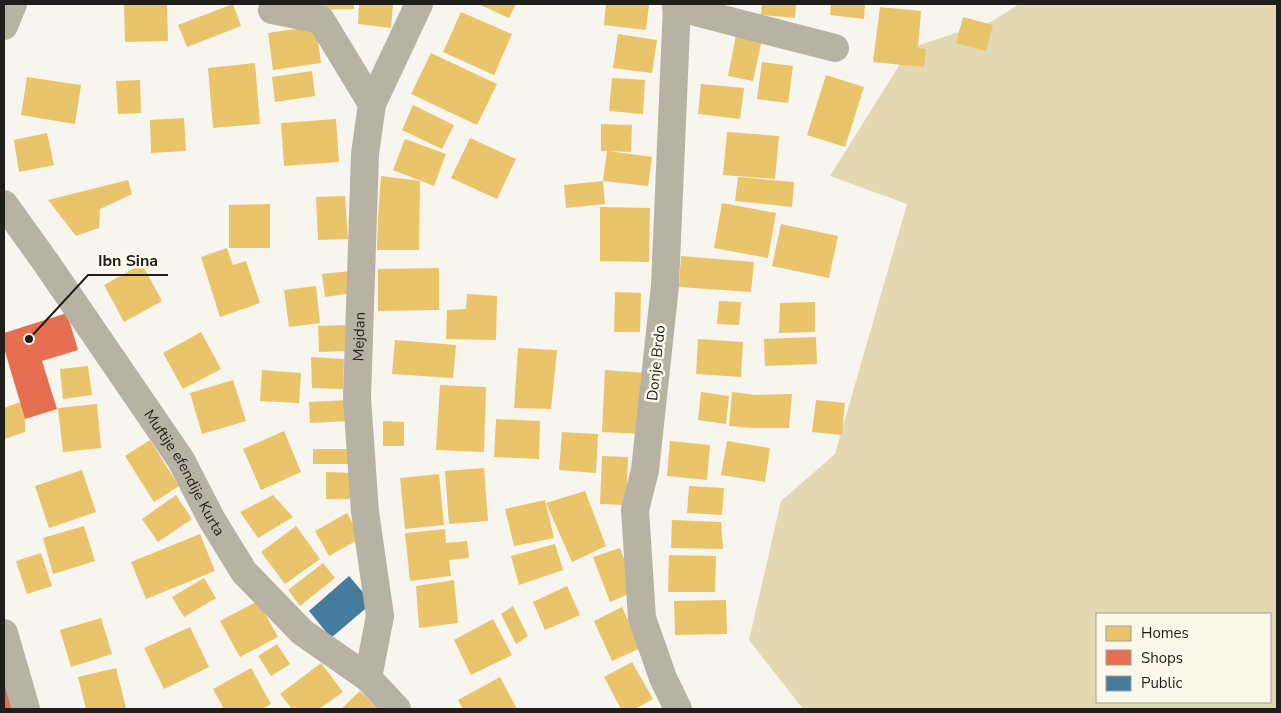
<svg xmlns="http://www.w3.org/2000/svg" width="1281" height="713" viewBox="0 0 1281 713" font-family="'Nunito Sans',sans-serif">
  <rect width="100%" height="100%" fill="#f8f5ee"/>
  <path fill="#e4d8b3" fill-rule="evenodd" d="M1019 4H1277V709H803L749 640 781 501 835 454 907 204 830 176 910 48 993 21ZM1097 614H1270V702H1097Z"/>
  <path fill="#e9c46a" d="M124 4H167L168 41 125 42Z
    M233 4 241 26 187 47 178 25Z
    M311 4H354V9L311 10Z
    M359 4H393L391 28 358 24Z
    M478 4H516L509 18Z
    M606 4H649L646 30 604 25Z
    M762 4H796L795 18 761 15Z
    M831 4H865L864 19 830 15Z
    M880 7 921 11 918 48 926 49 924 67 873 62Z
    M461 12 512 34 494 75 443 52Z
    M963 17 993 25 986 51 956 43Z
    M316 26 321 63 273 70 268 33Z
    M618 34 657 40 652 73 613 68Z
    M736 35 762 39 753 81 728 76Z
    M431 53 497 84 477 125 411 94Z
    M762 62 793 66 788 103 757 99Z
    M255 63 260 124 213 128 208 68Z
    M312 71 315 96 275 102 272 77Z
    M826 75 864 87 845 147 807 135Z
    M27 77 81 85 75 124 21 115Z
    M612 78 645 80 643 114 609 111Z
    M140 80 141 113 118 114 116 81Z
    M701 84 744 88 740 119 698 114Z
    M413 105 454 125 442 149 402 130Z
    M184 118 186 151 151 153 150 120Z
    M336 119 339 162 284 166 281 123Z
    M601 124 632 125 631 152 609 151 652 157 648 186 603 181 607 151H601Z
    M727 132 779 136 775 179 723 175Z
    M47 133 54 165 19 172 14 140Z
    M470 138 516 159 497 199 451 178Z
    M405 139 446 154 434 186 393 170Z
    M381 176 420 181 419 250H377L378 216Z
    M738 177 794 182 792 207 735 201Z
    M128 180 132 194 100 209 99 228 76 236 48 200Z
    M603 181 605 204 566 208 564 185Z
    M345 196 348 239 318 240 316 197Z
    M722 203 776 213 768 258 714 248Z
    M270 204V248H229V205Z
    M600 207 650 208 649 262 600 261Z
    M781 224 838 236 829 278 772 266Z
    M227 248 233 265 246 261 260 303 220 317 201 257Z
    M681 256 754 262 751 292 679 287Z
    M142 264 162 301 124 322 104 285Z
    M439 268V310L378 311V269Z
    M350 271 352 293 325 297 322 274Z
    M316 286 320 323 289 327 284 290Z
    M615 292 641 293 640 332H614Z
    M467 294 497 296 496 340 446 339 447 310 466 309Z
    M719 301 741 302 739 325 717 324Z
    M815 302V332L779 333 780 303Z
    M345 325 346 351 319 352 318 326Z
    M201 332 221 369 183 389 163 353Z
    M816 337 817 364 765 366 764 339Z
    M698 339 743 342 741 377 696 374Z
    M395 340 456 345 453 378 392 374Z
    M518 348 557 350 551 409 514 408Z
    M311 357 344 359 343 389 312 388Z
    M88 366 92 395 63 399 60 369Z
    M262 370 301 373 299 403 260 401Z
    M605 370 646 373 642 434 602 432Z
    M233 380 246 421 202 434 190 393Z
    M440 385 486 387 484 452 436 450Z
    M701 392 729 396 726 424 698 420Z
    M732 392 756 395 792 394 789 428H753L729 426Z
    M349 400 350 421 310 423 309 402Z
    M816 400 845 403 842 435 812 432Z
    M20 402 25 419V432L4 439V408Z
    M97 404 101 448 63 452 58 408Z
    M496 419 540 421 539 459 494 457Z
    M383 421 404 422V446H383Z
    M284 431 301 472 261 490 243 449Z
    M562 432 598 434 596 473 559 470Z
    M150 440 179 486 154 502 125 456Z
    M670 441 710 445 707 480 667 476Z
    M727 441 770 448 765 482 721 475Z
    M313 449H350V464H313Z
    M602 456 628 457 626 505 600 504Z
    M484 468 488 521 449 524 445 471Z
    M82 470 96 512 49 528 35 486Z
    M326 472 355 473V499H326Z
    M439 474 444 525 405 529 400 478Z
    M689 486 724 488 722 515 687 513Z
    M585 491 606 546 572 562 546 503Z
    M176 495 192 519 158 542 142 519Z
    M273 495 293 517 258 538 240 512Z
    M545 500 554 538 514 546 505 509Z
    M347 513 361 538 329 556 315 531Z
    M672 520 721 522 723 549 671 548Z
    M84 526 95 561 53 574 43 538Z
    M296 526 320 559 285 584 261 552Z
    M445 529 446 543 467 541 469 558 449 560 451 576 410 581 405 533Z
    M200 534 215 571 146 599 131 562Z
    M555 544 563 570 519 585 511 556Z
    M620 548 636 591 610 602 593 557Z
    M41 553 52 586 27 594 16 561Z
    M669 555 716 556 715 592H668Z
    M323 563 335 578 300 606 288 590Z
    M204 578 216 598 184 617 172 597Z
    M454 580 458 623 419 628 416 586Z
    M567 586 580 615 545 630 533 602Z
    M726 600 727 634 675 635 674 601Z
    M258 601 278 637 240 657 220 621Z
    M513 606 528 636 516 644 501 614Z
    M622 607 641 648 612 661 594 621Z
    M101 618 112 654 71 667 60 630Z
    M493 619 512 655 471 675 454 640Z
    M190 627 209 667 164 689 144 648Z
    M277 644 290 664 271 676 258 656Z
    M632 662 653 699 635 709H621L604 677Z
    M321 663 343 692 319 709H292L280 694Z
    M116 668 126 708 86 709 78 677Z
    M251 668 271 704 262 709H224L213 689Z
    M500 677 517 709H463L458 700Z
    M360 691 378 709H341Z"/>
  <path fill="#e76f51" d="M67 313 78 350 42 361 57 409 25 419 4 348V333Z
    M4 673 18 709H4Z"/>
  <path fill="#457b9d" d="M349 576 372 603 331 638 309 611Z"/>
  <g fill="none" stroke-linecap="round" stroke-linejoin="round">
    <g stroke="#b7b2a4" stroke-width="28">
      <path d="M677 4 665 286 645 470 635 510 642 618 663 678 678 709"/>
      <path d="M676 7 835 48"/>
      <path d="M272 10 321 20 372 104"/>
      <path id="s1" d="M4 204 47 264 181 460 212 520 244 572 302 632 368 678 397 709"/>
      <path d="M4 633 26 709"/>
      <path id="s2" d="M368 678 380 616 365 512 357 398 365 154 372 104 419 4"/>
    </g>
    <path stroke="#b8b4a4" stroke-width="28" d="M4 26 13 4"/>
  </g>
  <g text-anchor="middle" dominant-baseline="central" stroke-width="5" stroke-linejoin="round" paint-order="stroke">
    <g font-size="15" fill="#1f1e1a" stroke="#fbf7eb">
      <text stroke="none"><textPath href="#s2" startOffset="344">Mejdan</textPath></text>
      <text transform="translate(656 363) rotate(-84)">Donje Brdo</text>
      <text stroke="none"><textPath href="#s1" startOffset="324">Muftije efendije Kurta</textPath></text>
    </g>
  </g>
  <path fill="none" stroke="#1f1e1a" stroke-width="2" d="M29 339L88 275H168"/>
  <circle fill="#1f1e1a" stroke="#fbf7eb" stroke-width="2" cx="29" cy="339" r="5"/>
  <g font-size="16" text-anchor="middle" font-weight="bold" fill="#1f1e1a" stroke="#fbf7eb" stroke-width="5" stroke-linejoin="round" paint-order="stroke">
    <text x="128" y="266">Ibn Sina</text>
  </g>
  <rect width="1281" height="713" fill="none" stroke="#1f1e1a" stroke-width="10"/>
  <rect x="1096" y="613" width="175" height="90" fill="#fbf7eb" stroke="#a3a097"/>
  <rect x="1106" y="626" width="25" height="15" fill="#e9c46a" stroke="#a3a097"/>
  <text x="1141" y="638" font-size="15" fill="#1f1e1a">Homes</text>
  <rect x="1106" y="650" width="25" height="15" fill="#e76f51" stroke="#a3a097"/>
  <text x="1141" y="663" font-size="15" fill="#1f1e1a">Shops</text>
  <rect x="1106" y="676" width="25" height="15" fill="#457b9d" stroke="#a3a097"/>
  <text x="1141" y="688" font-size="15" fill="#1f1e1a">Public</text>
</svg>
